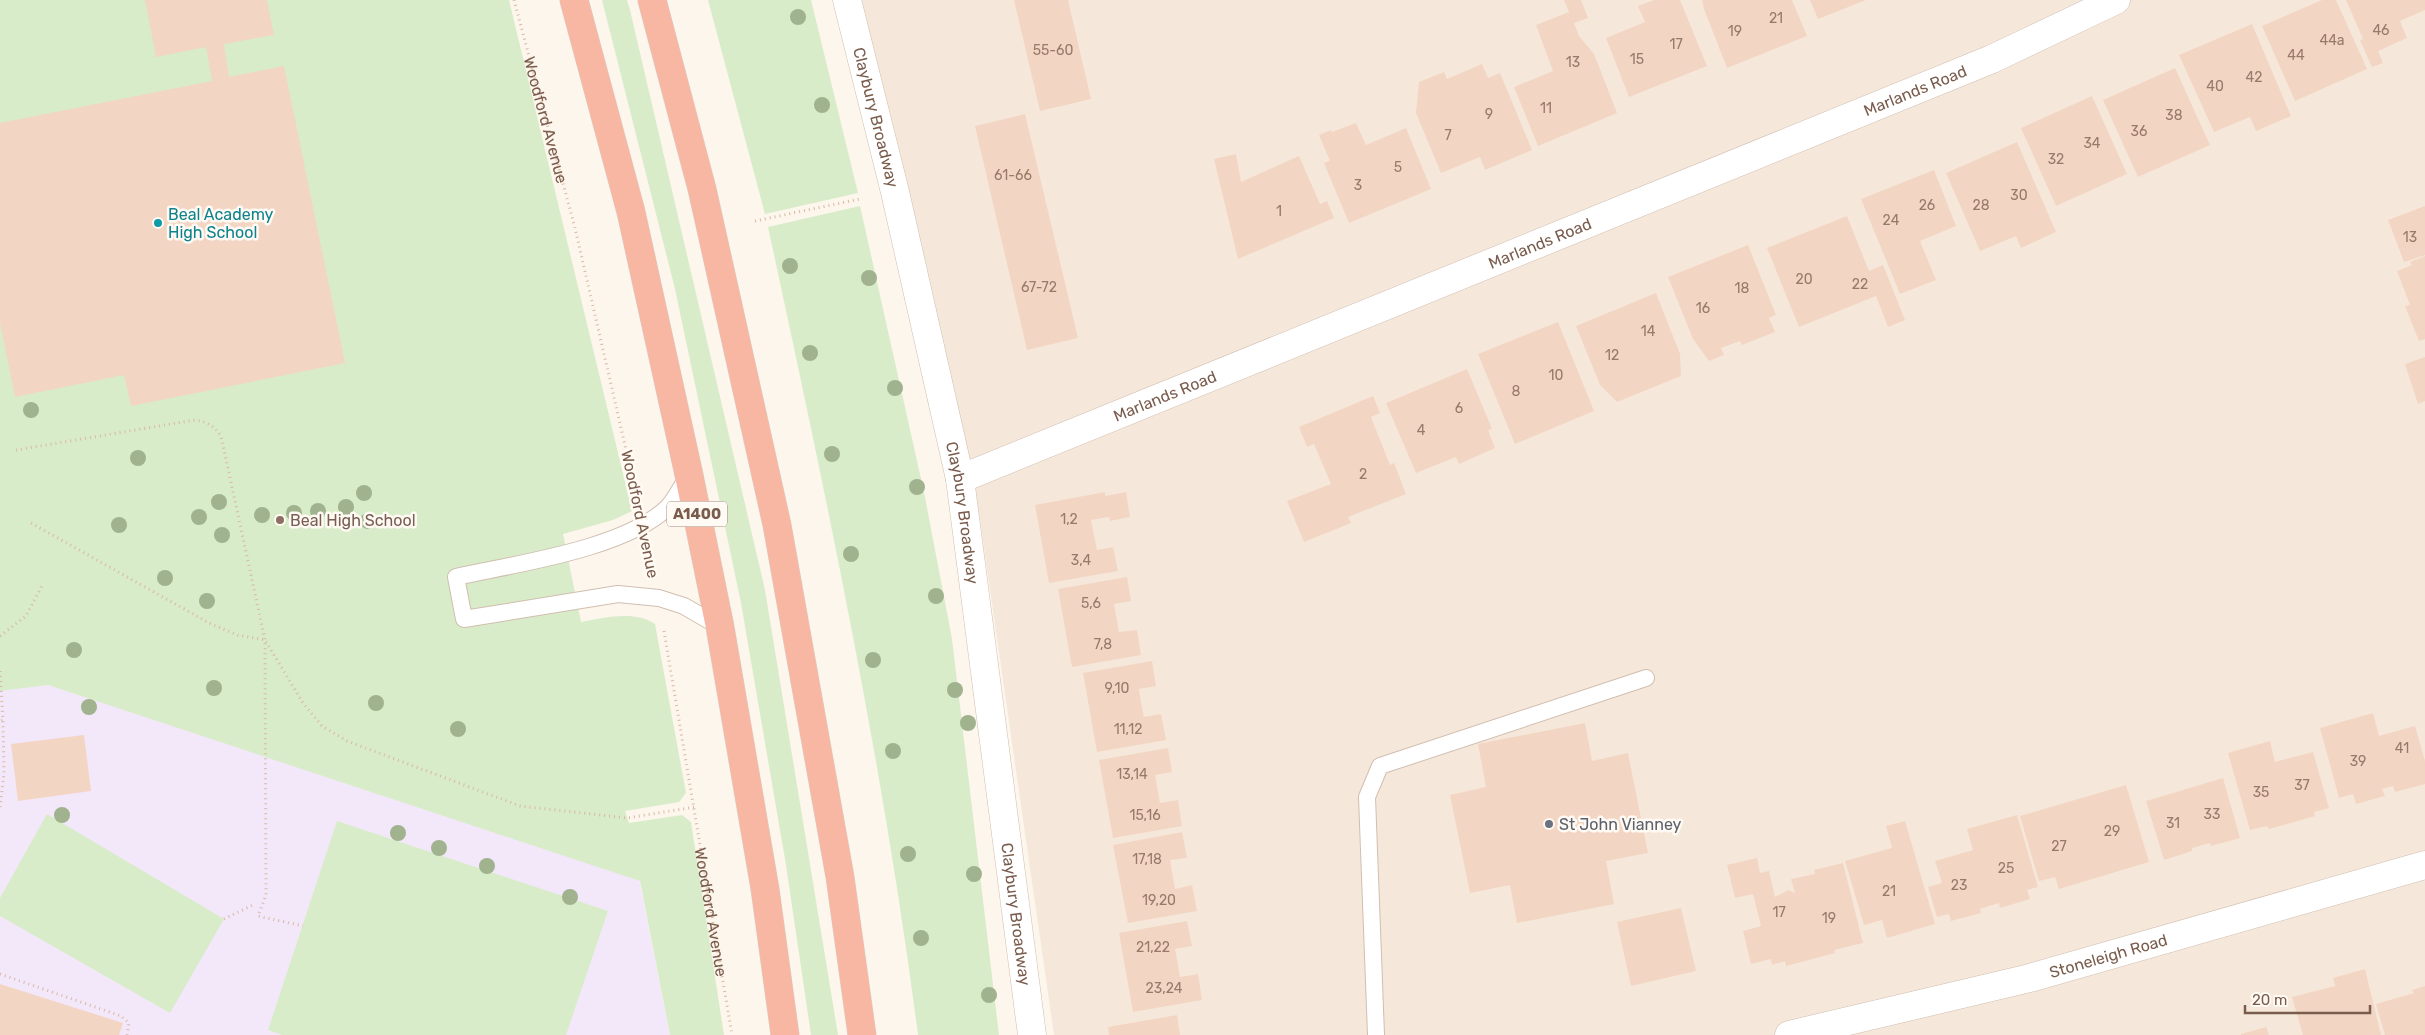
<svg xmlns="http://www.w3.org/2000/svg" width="2425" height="1035" viewBox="0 0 2425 1035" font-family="Rubik,sans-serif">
  <rect width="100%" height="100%" fill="#fdf6ec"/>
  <path fill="#f5e8da" d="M861 0H2425V1035H1054L980 520Z"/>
  <path fill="#f3e8fa" d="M0 0 557 506 587 653 628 823 670 1035H0Z"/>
  <path fill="#d8ecc9" d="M0 0H509L632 511 613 520 563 534 581 622C604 618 635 610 655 624L686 793 679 802 625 811 629 823 682 815 691 822 724 1035H670L640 881 48 685 0 691Z
    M602 0H627L630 10 765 590 838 1035H811L786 865 741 603 675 289Z
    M708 0H811L858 193 765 214Z
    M860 206 924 492 952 639 999 1035H918C883 763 826 495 768 227Z
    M47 814 224 919 170 1013 0 916V898Z
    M337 821 608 911 566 1035H282L268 1030Z"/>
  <path fill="#f3d5c3" d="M145 0H267L274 35 224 44 229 77 284 66 345 363 131 406 124 375 15 397 0 323V123L212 81 206 47 156 57Z
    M1014 0H1068L1091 99 1040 111Z
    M1564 0H1581L1588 18 1574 23 1579 36 1594 54 1617 113 1538 146 1514 87 1553 71 1536 25 1569 12Z
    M1654 0H1680L1707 66 1629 97 1606 38 1645 22 1638 6Z
    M1702 0H1792L1807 36 1727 68 1704 9Z
    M1810 0H1866L1818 19Z
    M2322 0H2336L2367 69 2295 101 2262 26Z
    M2346 0H2425V10L2400 21 2407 38 2378 51 2383 63 2372 67 2360 40 2363 39Z
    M2252 24 2291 116 2256 131 2250 117 2214 132 2179 55Z
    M1482 64 1488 78 1500 73 1532 150 1485 170 1480 157 1441 173 1416 113 1419 82 1444 72 1447 79Z
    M2175 68 2210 145 2138 177 2103 100Z
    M2092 96 2127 174 2056 206 2021 128Z
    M1025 114 1078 338 1027 350 975 126Z
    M1356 123 1366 145 1406 128 1431 189 1349 223 1324 163 1330 161 1319 135 1331 130 1332 132Z
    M2017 142 2056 232 2021 248 2016 236 1980 251 1946 173Z
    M1236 154 1241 182 1299 156 1320 204 1327 201 1334 218 1238 259 1214 159Z
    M1934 170 1956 226 1920 241 1936 280 1900 294 1861 199Z
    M2425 206V255L2404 262 2388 220Z
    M1847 216 1869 271 1883 265 1905 320 1888 327 1876 296 1799 327 1767 248Z
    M1748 245 1776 315 1769 318 1775 332 1742 345 1740 341 1721 348 1724 355 1709 361 1693 339 1668 277Z
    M2425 256V339L2419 341 2405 306 2410 305 2397 271 2412 265 2410 262Z
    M1656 293 1680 354 1681 376 1617 402 1600 385 1576 326Z
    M1558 322 1594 411 1515 444 1478 354Z
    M2425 357V401L2418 404 2405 364Z
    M1467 369 1492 429 1488 430 1495 448 1459 464 1456 457 1416 473 1386 403Z
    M1373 396 1380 413 1371 417 1390 465 1394 463 1406 494 1348 517 1351 523 1304 542 1287 501 1331 484 1314 444 1307 447 1299 427Z
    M1105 492V496L1126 492 1130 517 1110 521 1109 517 1091 520 1097 550 1113 547 1118 571 1049 583 1035 505Z
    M1127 577 1131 601 1114 604 1119 632 1137 630 1141 655 1072 667 1058 589Z
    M1152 661 1156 686 1139 689 1141 703 1144 717 1161 714 1166 740 1097 752 1083 673Z
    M2373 713 2379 736 2415 726 2425 761V784L2395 792 2393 786 2382 789 2385 796 2356 804 2353 794 2339 798 2320 728Z
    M1585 723 1592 761 1628 753 1648 853 1606 861 1614 904 1517 923 1510 885 1470 893 1450 795 1486 787 1478 744Z
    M84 735 91 791 18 801 11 744Z
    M2270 741 2275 762 2313 752 2329 808 2314 812 2315 816 2269 829 2267 826 2250 830 2228 753Z
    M1168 748 1172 772 1155 775 1160 803 1178 800 1182 826 1113 838 1099 760Z
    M2223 778 2240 838 2211 846 2210 843 2192 848V851L2164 860 2146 801Z
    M2126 785 2149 862 2059 889 2055 877 2039 881 2020 816Z
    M2017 815 2038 887 2027 890 2030 899 2000 908 1999 903 1980 909 1981 913 1951 921 1949 914 1937 917 1928 887 1942 883 1935 861 1973 850 1967 829Z
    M1905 821 1935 924 1887 938 1882 920 1864 925 1845 861 1892 848 1886 826Z
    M1182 832 1187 858 1170 860 1175 889 1192 885 1197 911 1128 923 1113 845Z
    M1757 858 1760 873 1769 871 1775 897 1788 890 1795 893 1791 879 1815 874 1814 870 1843 863 1863 943 1834 950 1835 953 1786 966 1785 961 1772 965 1771 959 1751 964 1743 931 1761 926 1753 894 1735 898 1727 865Z
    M1681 908 1696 971 1631 986 1617 922Z
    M1187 921 1192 946 1175 949 1180 977 1198 974 1202 1000 1133 1012 1119 933Z
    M2365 969 2381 1035H2303L2292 997 2335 986 2333 978Z
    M0 984 123 1023 119 1035H0Z
    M2425 986V1035H2385L2376 1004 2414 993 2412 990Z
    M1177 1015 1180 1035H1109L1108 1027Z
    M2266 1027 2269 1035H2241V1034Z"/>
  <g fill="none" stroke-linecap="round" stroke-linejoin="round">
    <g stroke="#d1beb0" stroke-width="18">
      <path id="lane" d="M689 475C682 485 676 498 668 507 625 549 514 564 456 577L464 619 618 594 659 598 684 606 720 627
        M1376 1035 1367 797 1380 766 1646 678"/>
    </g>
    <g stroke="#d1beb0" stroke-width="29">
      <g id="street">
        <path id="s3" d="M847 0 895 192 960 479 1032 1035"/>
        <path id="s4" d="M960 479 1992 59 2116 0"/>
        <path id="s5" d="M1789 1035 2030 978 2425 865"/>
      </g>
    </g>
    <g stroke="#dad1cd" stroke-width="29">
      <path id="highway" d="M574 0 631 212 689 475 720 627 765 889 785 1035
        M652 0 702 189 777 525 840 877 862 1035"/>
    </g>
    <g stroke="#d9b8a5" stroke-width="3" stroke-dasharray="1 4" stroke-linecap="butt">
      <path id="s1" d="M514 0 575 228 636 493"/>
      <path d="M755 221 860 199"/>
      <path d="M16 450 195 420C208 422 214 426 221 436L265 640 266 895 258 916 303 926"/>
      <path d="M31 523 211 624 238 635 265 640 303 703 322 726 347 741 520 806 627 818 695 807"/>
      <path id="s2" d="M664 631 732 1035"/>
      <path d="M0 636 26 616 43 584"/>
      <path d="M0 671 3 720 0 721"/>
      <path d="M0 807 4 774 3 720"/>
      <path d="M224 919 253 905"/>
      <path d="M0 974 121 1016 129 1023 127 1035"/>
    </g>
    <use href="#lane" stroke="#fff" stroke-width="16"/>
    <use href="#street" stroke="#fff" stroke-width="28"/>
    <use href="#highway" stroke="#f7b7a3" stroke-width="28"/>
  </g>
  <g fill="#a0b28e">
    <circle cx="798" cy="17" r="8"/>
    <circle cx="822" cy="105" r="8"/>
    <circle cx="790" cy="266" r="8"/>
    <circle cx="869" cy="278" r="8"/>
    <circle cx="810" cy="353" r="8"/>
    <circle cx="895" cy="388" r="8"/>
    <circle cx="31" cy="410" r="8"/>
    <circle cx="832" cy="454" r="8"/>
    <circle cx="138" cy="458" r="8"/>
    <circle cx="917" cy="487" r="8"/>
    <circle cx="364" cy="493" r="8"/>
    <circle cx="219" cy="502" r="8"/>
    <circle cx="346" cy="507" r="8"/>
    <circle cx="318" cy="511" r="8"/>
    <circle cx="294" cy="513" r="8"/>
    <circle cx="262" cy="515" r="8"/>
    <circle cx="199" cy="517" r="8"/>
    <circle cx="368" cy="521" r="8"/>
    <circle cx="119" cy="525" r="8"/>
    <circle cx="222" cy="535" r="8"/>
    <circle cx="851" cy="554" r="8"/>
    <circle cx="165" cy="578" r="8"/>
    <circle cx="936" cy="596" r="8"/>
    <circle cx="207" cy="601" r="8"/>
    <circle cx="74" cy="650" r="8"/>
    <circle cx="873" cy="660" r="8"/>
    <circle cx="214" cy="688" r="8"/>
    <circle cx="955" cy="690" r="8"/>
    <circle cx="376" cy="703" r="8"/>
    <circle cx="89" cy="707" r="8"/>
    <circle cx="968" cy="723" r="8"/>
    <circle cx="458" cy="729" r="8"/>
    <circle cx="893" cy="751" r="8"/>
    <circle cx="62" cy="815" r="8"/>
    <circle cx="398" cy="833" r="8"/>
    <circle cx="439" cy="848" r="8"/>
    <circle cx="908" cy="854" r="8"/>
    <circle cx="487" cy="866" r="8"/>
    <circle cx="974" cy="874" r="8"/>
    <circle cx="570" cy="897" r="8"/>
    <circle cx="921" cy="938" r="8"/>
    <circle cx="989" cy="995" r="8"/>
  </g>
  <circle fill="#0f9aa8" stroke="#fffaf3" stroke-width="2" cx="158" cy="223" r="5"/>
  <circle fill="#8d6e63" stroke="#fffaf3" stroke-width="2" cx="280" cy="520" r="5"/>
  <circle fill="#6b7280" stroke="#fffaf3" stroke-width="2" cx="1549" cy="824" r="5"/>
  <g text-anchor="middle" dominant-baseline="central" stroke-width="5" stroke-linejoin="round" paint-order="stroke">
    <g font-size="14" fill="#987a6a">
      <text x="1776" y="18">21</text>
      <text x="2381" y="30">46</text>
      <text x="1735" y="31">19</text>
      <text x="2332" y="40">44a</text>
      <text x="1676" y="44">17</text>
      <text x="1053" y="50">55-60</text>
      <text x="2296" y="55">44</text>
      <text x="1637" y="59">15</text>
      <text x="1573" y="62">13</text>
      <text x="2254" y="77">42</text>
      <text x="2215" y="86">40</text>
      <text x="1546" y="108">11</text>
      <text x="1489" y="114">9</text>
      <text x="2174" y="115">38</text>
      <text x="2139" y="131">36</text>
      <text x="1448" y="135">7</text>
      <text x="2092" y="143">34</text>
      <text x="2056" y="159">32</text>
      <text x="1398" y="167">5</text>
      <text x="1013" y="175">61-66</text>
      <text x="1358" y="185">3</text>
      <text x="2019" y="195">30</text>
      <text x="1927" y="205">26</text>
      <text x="1981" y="205">28</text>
      <text x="1279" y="211">1</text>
      <text x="1891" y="220">24</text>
      <text x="2410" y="237">13</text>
      <text x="1804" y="279">20</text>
      <text x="1860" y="284">22</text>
      <text x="1039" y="287">67-72</text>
      <text x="1742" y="288">18</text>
      <text x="1703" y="308">16</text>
      <text x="1648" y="331">14</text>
      <text x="1612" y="355">12</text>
      <text x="1556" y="375">10</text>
      <text x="1516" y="391">8</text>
      <text x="1459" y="408">6</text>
      <text x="1421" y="430">4</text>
      <text x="1363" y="474">2</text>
      <text x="1069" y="519">1,2</text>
      <text x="1081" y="560">3,4</text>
      <text x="1091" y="603">5,6</text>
      <text x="1103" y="644">7,8</text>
      <text x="1117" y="688">9,10</text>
      <text x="1128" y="729">11,12</text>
      <text x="2402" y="748">41</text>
      <text x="2358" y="761">39</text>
      <text x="1132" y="774">13,14</text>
      <text x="2302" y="785">37</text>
      <text x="2261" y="792">35</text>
      <text x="2212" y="814">33</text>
      <text x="1145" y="815">15,16</text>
      <text x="2173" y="823">31</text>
      <text x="2112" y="831">29</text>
      <text x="2059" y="846">27</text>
      <text x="1147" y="859">17,18</text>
      <text x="2006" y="868">25</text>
      <text x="1959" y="885">23</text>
      <text x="1889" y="891">21</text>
      <text x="1159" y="900">19,20</text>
      <text x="1779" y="912">17</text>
      <text x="1829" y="918">19</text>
      <text x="1153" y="947">21,22</text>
      <text x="1164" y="988">23,24</text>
    </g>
    <rect fill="#fffaf3" stroke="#a28b7f" stroke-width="1" x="667" y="501.5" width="60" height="25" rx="4"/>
    <g font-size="15" font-weight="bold" fill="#7a5c4d">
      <text x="697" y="514">A1400</text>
    </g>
    <g font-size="16" fill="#7a5c4d" stroke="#fffaf3">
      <text stroke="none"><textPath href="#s4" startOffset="1031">Marlands Road</textPath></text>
      <text stroke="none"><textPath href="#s3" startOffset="121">Claybury Broadway</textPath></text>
      <text stroke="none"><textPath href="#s1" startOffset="124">Woodford Avenue</textPath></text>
      <text stroke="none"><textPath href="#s4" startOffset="626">Marlands Road</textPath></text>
      <text stroke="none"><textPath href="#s4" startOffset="221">Marlands Road</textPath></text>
      <text stroke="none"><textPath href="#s3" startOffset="526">Claybury Broadway</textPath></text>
      <text transform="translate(640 514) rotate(78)">Woodford Avenue</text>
      <text stroke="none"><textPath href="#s2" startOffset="285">Woodford Avenue</textPath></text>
      <text stroke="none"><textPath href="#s3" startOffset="931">Claybury Broadway</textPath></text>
      <text stroke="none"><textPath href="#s5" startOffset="329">Stoneleigh Road</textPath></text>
    </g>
    <g font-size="16" fill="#0d838f" stroke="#fffaf3" text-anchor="start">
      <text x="168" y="214">Beal Academy<tspan x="168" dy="18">High School</tspan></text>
    </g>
    <g font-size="16" fill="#785e54" stroke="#fffaf3" text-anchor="start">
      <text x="290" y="520">Beal High School</text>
    </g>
    <g font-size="16" fill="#5b616d" stroke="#fffaf3" text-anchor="start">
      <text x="1559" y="824">St John Vianney</text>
    </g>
  </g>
  <path d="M2245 1005v8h125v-8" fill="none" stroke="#7a5c4d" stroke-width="2.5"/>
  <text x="2252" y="1005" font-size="15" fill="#7a5c4d" stroke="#fffaf3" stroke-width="4" paint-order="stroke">20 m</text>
</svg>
